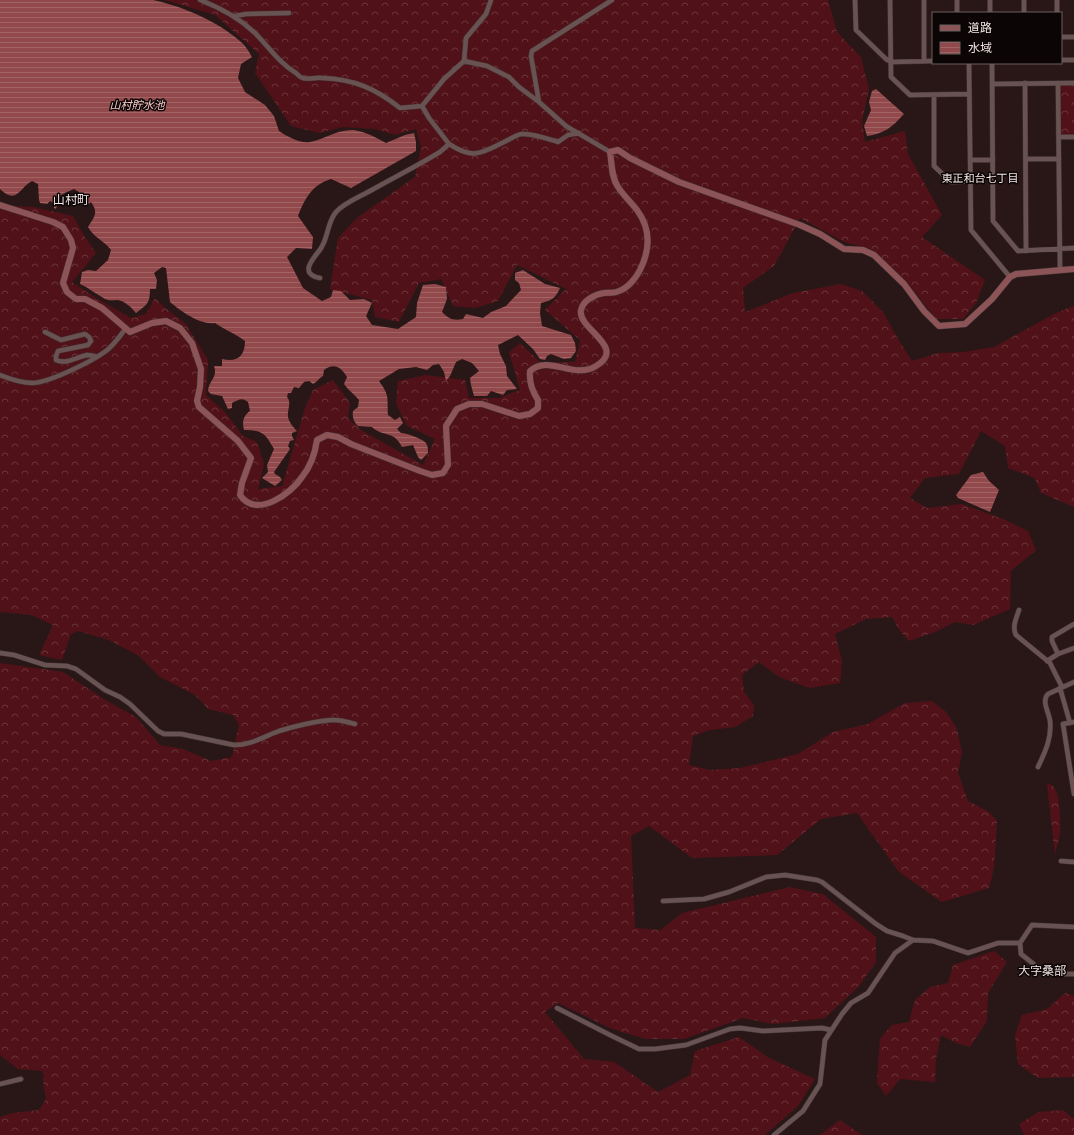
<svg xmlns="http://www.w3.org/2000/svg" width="1074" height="1135" viewBox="0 0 1074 1135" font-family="Merriweather,'Noto Sans JP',serif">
  <defs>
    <pattern id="forest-crowns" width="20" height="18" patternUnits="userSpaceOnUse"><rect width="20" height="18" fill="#511118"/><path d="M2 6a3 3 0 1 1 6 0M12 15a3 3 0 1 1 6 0" fill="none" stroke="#6a3439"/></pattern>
    <pattern id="water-rules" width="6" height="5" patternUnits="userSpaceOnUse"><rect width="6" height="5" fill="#92494b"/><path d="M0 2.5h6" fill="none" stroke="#a26365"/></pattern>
  </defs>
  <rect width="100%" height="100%" fill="#291717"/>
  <path fill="url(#forest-crowns)" d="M165 0H828L837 32 861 57 869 89 862 121 865 142 905 131 908 154 942 215 922 237 985 280 976 303 963 319H936L905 280 870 249 844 242 800 218 774 266 743 288 745 312 793 293 841 284 862 291 883 312 898 339 912 361 938 353 964 352 994 347 1054 314 1074 306V507L1041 493 1035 478 1008 468 1005 446 981 431 959 474 925 478 910 498 927 508 962 504 1003 519 1028 531 1036 550 1011 571 1010 609 973 625 955 622 935 632 909 641 900 631 892 617 866 619 835 634 842 661 840 683 810 688 779 677 759 662 742 675 744 692 754 705 753 716 735 727 710 730 693 736 689 765 710 770 740 768 798 754 833 732 868 724 905 703 932 701 946 712 957 729 962 752 958 773 968 801 989 812 997 821 994 868 989 888 942 902 899 872 857 813 821 819 777 855 692 858 649 826 631 836 635 928 661 930 682 913 790 887 823 894 876 937V962L859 986 825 1018 773 1024 743 1018 684 1039H645L610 1028 558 1003 545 1012 584 1059 614 1062 658 1092 690 1075 695 1051 739 1037 769 1058 815 1079 798 1106 765 1135H0V1117L13 1113 39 1110 46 1099 43 1081 44 1076 42 1071 18 1069 0 1055V663L63 672 107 701 136 717 160 745 183 749 211 761 232 757 239 725 233 715 208 709 195 695 160 677 139 656 109 640 78 631 71 634 62 660 39 655 53 625 31 615 0 612V205L33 207 73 216 85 237 96 253 72 282 96 298 131 318 146 314 155 298 165 308 186 324 208 360 206 395 224 411 243 436 257 442 264 464 258 489 282 486 305 408 313 390 333 380 350 403 348 418 361 430 423 465 435 439 407 426 396 404 398 381 426 375 465 380 469 398H499L520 390 509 352 520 343 540 362H575L580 340 545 310 566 289 517 265 498 301 476 308 453 306 441 279 419 283 399 322 375 317 372 300 330 289 338 238 358 217 415 177 421 147 416 129 395 135 375 129 343 127 320 133 291 126 255 73 259 54 215 15Z
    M1062 85H1074V135H1062L1061 134 1060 87Z
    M1047 784C1050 784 1050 784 1053 786 1060 792 1061 823 1060 833 1059 840 1056 848 1055 855Z
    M994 951 1007 962 988 993 987 1021 970 1047 956 1043 941 1035 936 1059 935 1082 900 1079 886 1096 877 1083 880 1039 892 1025 909 1022 915 1000 930 987 948 983 953 965Z
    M1065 993 1074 996V1077L1038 1078 1018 1064 1015 1035 1022 1015 1047 1009Z
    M1063 1110 1074 1119V1135H1024L1019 1124 1039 1112Z
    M840 1120 862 1135H820Z"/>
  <path fill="url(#water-rules)" d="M0 0H153C182 6 219 22 241 42 246 46 249 52 252 57L241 64 238 78 245 92 265 105 274 116 279 131C286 136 301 144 310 142 325 139 338 129 354 130 366 132 375 137 386 143L405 135 414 133 416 142V151L351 188 331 179C312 185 305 198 298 216L313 237 312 249 296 248 287 257 303 288 322 301 331 297 333 290 341 291 350 300 364 299 372 303 366 316 372 325 398 329 416 317 417 303 423 285 435 284 446 287 447 299 442 312C449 319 453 321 463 319L466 314 483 318 491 312 506 306 521 290 519 283 515 280V273L523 270 545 284 560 288C555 299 552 300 541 303L540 313 542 326 571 335 575 343 576 351 571 358 564 359 551 354 547 356 545 360 540 359 533 349 518 335 498 345 500 354 506 366 507 376 517 389 507 390 503 395 491 391 487 396H474L471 385 470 378 479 371 472 363 462 359 456 362 450 376 446 381 444 372 439 364 433 365 427 370 416 367 399 369 379 381C390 396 387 398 388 415L395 420 400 417 403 423 397 429 401 433C406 433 423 439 426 443 428 446 428 450 428 453L421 460 418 457 413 445 402 447C394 430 382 437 372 427L358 426C354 422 352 418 353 411L358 407 359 400C354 394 348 390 344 384L347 377C342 368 334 362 324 370L323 376C319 378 317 382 313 384L309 381 304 382 299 388 294 387 291 393H288L287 397C292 403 287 409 288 417 289 422 293 427 297 431L292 433V436L294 440 290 441 288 446 290 449 274 472 275 474 280 477 282 480 275 486 262 478 268 472 267 465 274 449C265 433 262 430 244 430 242 422 243 416 250 411L248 402C241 397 239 400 232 403V408L228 409 222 396 211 394 208 391C209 380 218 378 214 366H222V359C237 363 245 356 245 341 236 334 225 330 215 323 200 325 182 312 170 302L166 268 162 267 154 273 157 280 156 289H150C150 303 147 305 136 313 131 307 125 301 117 300 113 300 109 301 105 299 96 294 89 288 80 284L82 272 88 270 96 271 108 260 111 250C105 241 94 238 88 227 94 217 99 213 91 202L86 206 83 205 80 202 79 192 74 189C60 195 60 193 56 209L54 208V203L50 201 47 204 40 203 39 200 38 184 32 181C19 188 17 205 0 189Z
    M876 89 904 114C892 127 884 134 867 136L864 126 871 110 869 102 872 91Z
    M983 472 989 481 999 490 990 512 958 498 956 495 971 475Z"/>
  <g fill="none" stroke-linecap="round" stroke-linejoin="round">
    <g stroke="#423435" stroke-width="5.5">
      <path id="street" d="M200 0C221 8 238 17 255 33 269 47 278 62 296 73 298 75 301 78 303 78 309 80 316 77 322 78 353 79 375 88 400 108L422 106 444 79 464 61 466 38 486 14 491 0
        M855 0 856 30 886 59 891 62 933 61
        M890 0 891 77 910 95 969 94
        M924 0V61
        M957 0V13
        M990 0V13
        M1024 0V13
        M1057 0V13
        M235 16 246 14 289 13
        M1061 37H1074
        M1061 60H1074
        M464 61 487 66 509 77 519 87 539 102 566 126 610 152
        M969 63 971 230 1010 277
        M992 63 993 221 1018 251 1074 248
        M1025 83 1026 251
        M1058 83 1060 270
        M992 84 1074 83
        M934 95V166L951 182 970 181
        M539 102 531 56 532 51 612 0
        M1059 137H1074
        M449 144C475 161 483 152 508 140 512 138 518 134 522 134 532 133 548 139 558 142L568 135 579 133
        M1026 159H1059
        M970 160H993
        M320 278C299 274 312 260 319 251 329 239 326 224 336 212 344 203 359 197 370 191 393 178 417 166 440 152L449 144 429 118 422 106
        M45 332 61 340 85 334 89 337 91 341 88 345 58 351 56 356V360C66 365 77 357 87 355 90 355 94 356 97 357
        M0 375C10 379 22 383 33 383 50 382 91 362 106 351 114 345 120 336 126 328
        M1019 610C1016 619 1012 627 1016 635L1050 663 1062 687
        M1074 624 1052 637V641L1058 654 1074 648
        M0 653 14 655 45 665 67 666 76 669 105 690 120 697 130 704 158 731 164 734H181L234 745C251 745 263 737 279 731 292 727 319 720 334 720 341 720 348 722 355 724
        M1047 661 1058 654
        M1060 688 1070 723
        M1074 722 1063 724 1074 794
        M1038 767C1045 752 1052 738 1050 721 1049 712 1041 701 1048 694L1074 682
        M1061 861 1074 862
        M663 901 704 899 729 892 766 877 785 875 817 880 822 882 876 924 887 931 903 936 913 940 933 941 968 953 998 943H1020
        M1074 927 1032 925 1020 943 1021 954 1046 974H1074
        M557 1008 612 1036 639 1049H655L686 1045 730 1029 740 1028 763 1031 822 1028 831 1030
        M0 1084 21 1079
        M774 1135 803 1111 820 1084 825 1040 842 1014 851 1003 868 993 895 953 913 940"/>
    </g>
    <g stroke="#423435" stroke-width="7">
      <path id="secondary" d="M0 205 53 222 63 227 71 240 73 248 63 283 67 292 76 299H85L102 308 130 332 152 323 166 321 180 328 192 343 201 369 200 387 197 401 199 407 238 441 251 458 242 483 240 495C256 519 291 494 302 477 311 466 315 454 317 440L327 435 338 437 351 444 420 471 432 475 443 473 448 465 446 426 457 409 469 404H482L519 416 530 414 538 408V400C532 391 529 382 530 371 549 354 574 380 596 366 628 347 577 329 581 310 583 300 596 294 604 293 610 292 614 294 619 291 628 288 636 278 640 270 650 250 651 229 637 210 631 202 623 195 618 187 611 177 612 163 610 152L618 150 630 158 679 182 800 225 820 234 844 249 863 250 874 255 904 284 924 311 939 326 965 324 992 299 1010 277 1016 274 1074 269"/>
    </g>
    <use href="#street" stroke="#695252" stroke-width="4.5"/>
    <use href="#secondary" stroke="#8c5456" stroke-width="6"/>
  </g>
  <g text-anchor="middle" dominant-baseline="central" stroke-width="3" stroke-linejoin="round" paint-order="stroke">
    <g font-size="11" font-style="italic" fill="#f8cbca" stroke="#0c0505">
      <text x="137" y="105">山村貯水池</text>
    </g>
    <g font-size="11" fill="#f2e4e4" stroke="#0c0505">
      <text x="980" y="178">東正和台七丁目</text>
    </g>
    <g font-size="12" fill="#f2e4e4" stroke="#0c0505">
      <text x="71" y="199">山村町</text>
      <text x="1042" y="970">大字桑部</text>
    </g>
  </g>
  <rect x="932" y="12" width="130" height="52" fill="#0c0505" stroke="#685e5e"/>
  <rect x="940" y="25" width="20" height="6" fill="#8c5456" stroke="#685e5e"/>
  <text x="968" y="32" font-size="12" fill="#f2e4e4">道路</text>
  <rect x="940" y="42" width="20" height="12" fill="url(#water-rules)" stroke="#685e5e"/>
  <text x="968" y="52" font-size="12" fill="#f2e4e4">水域</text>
</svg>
